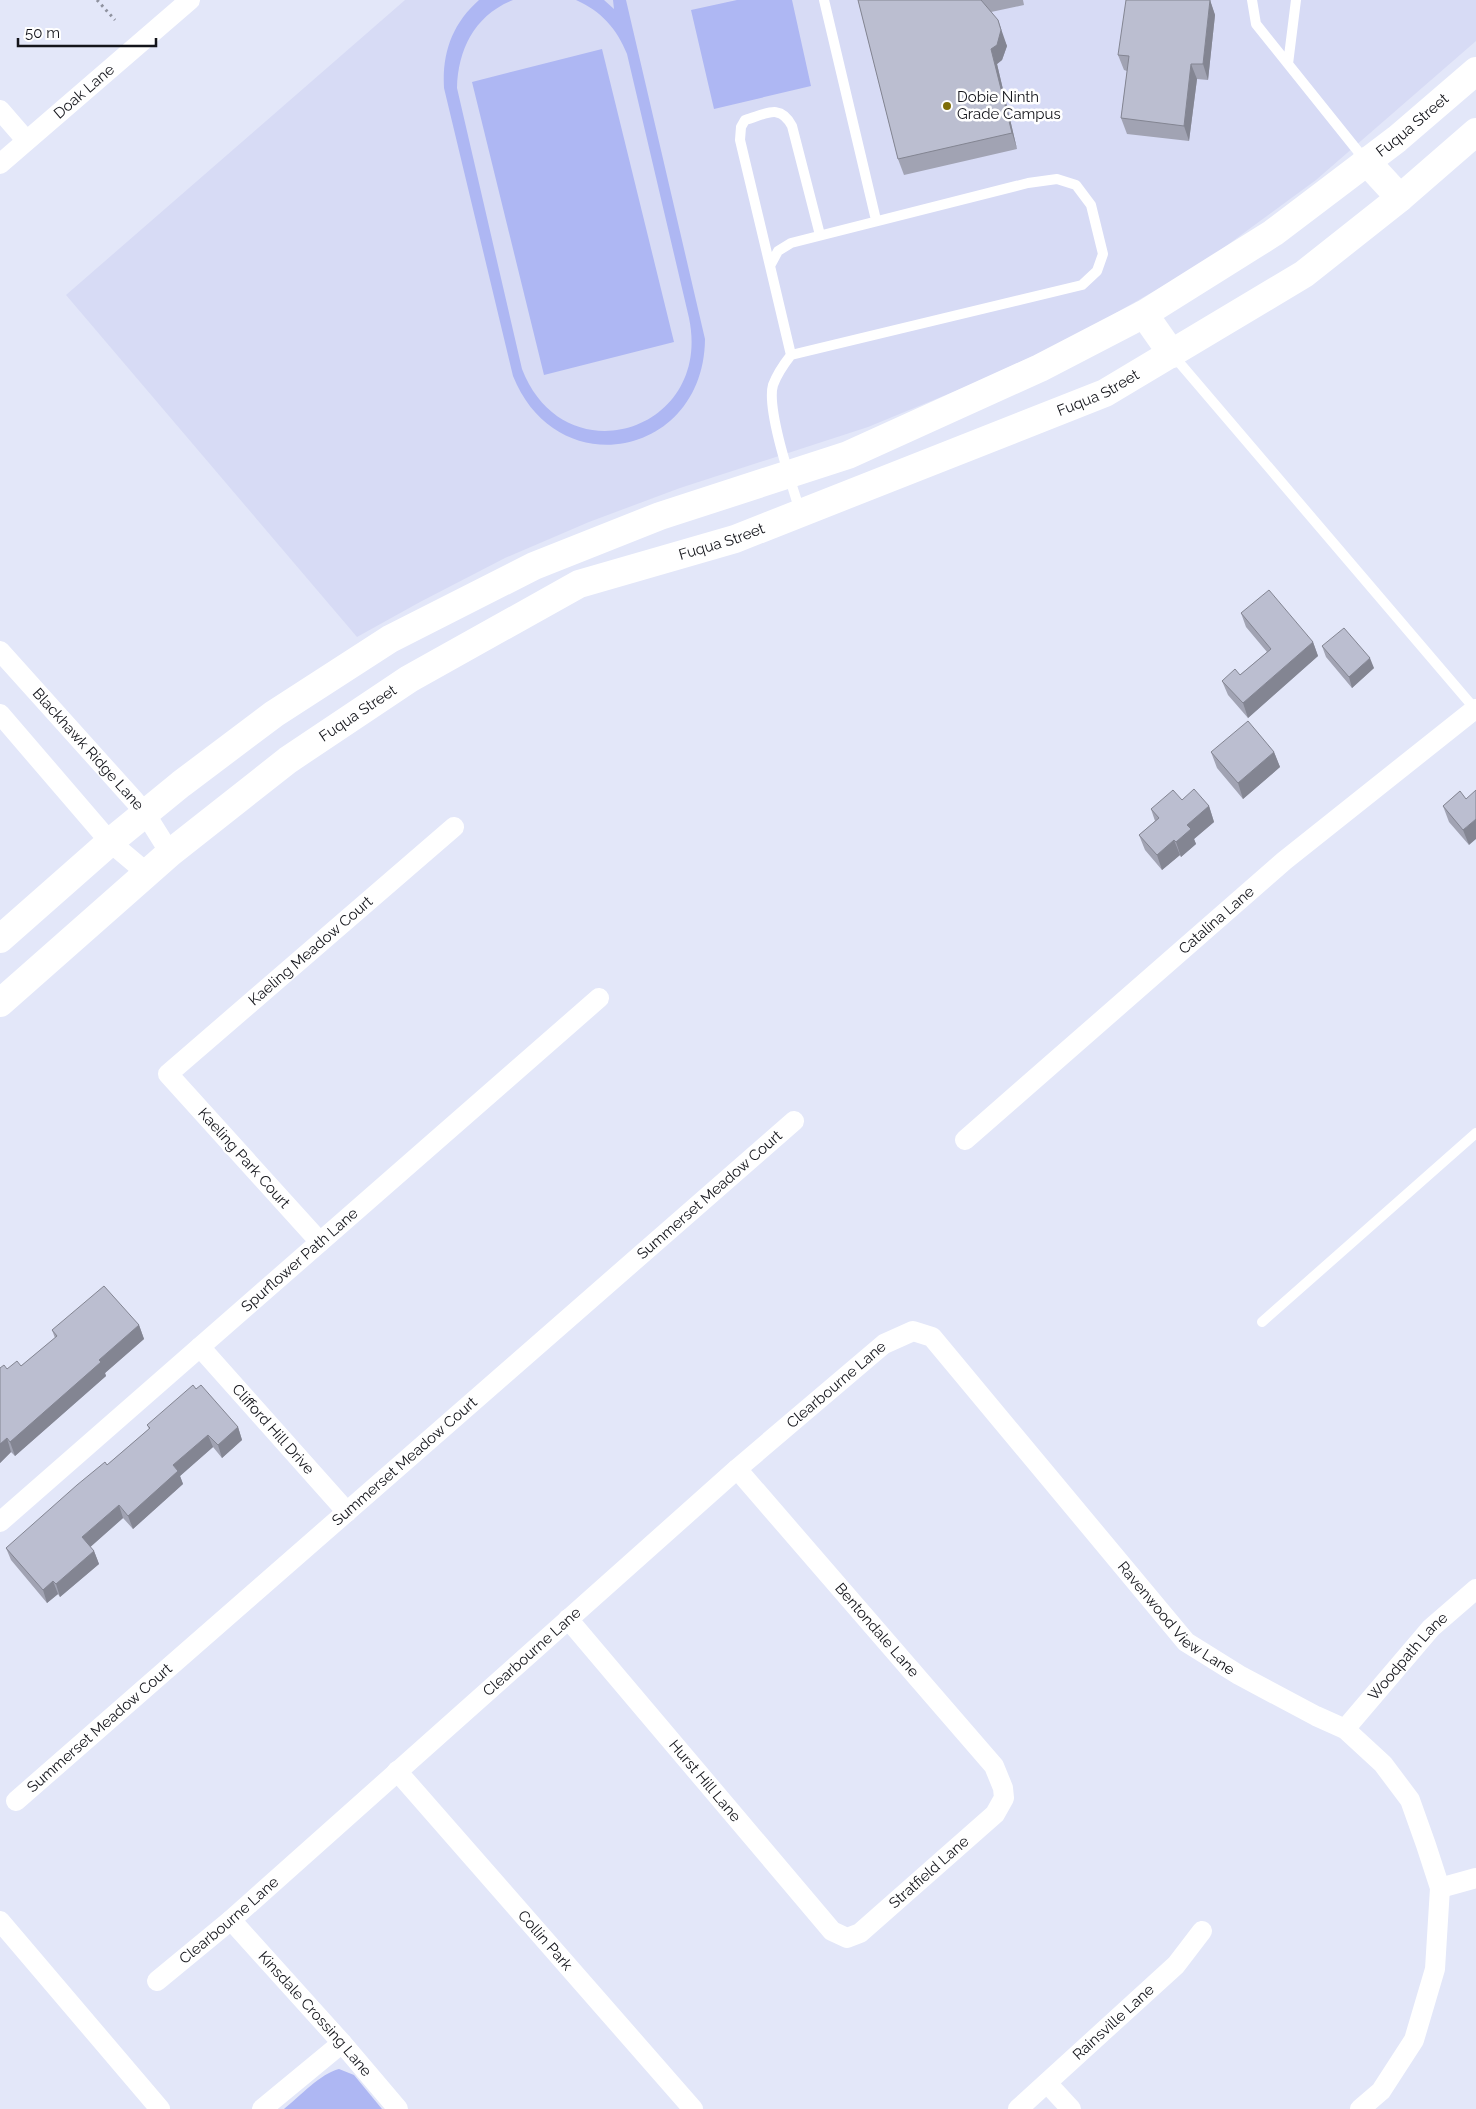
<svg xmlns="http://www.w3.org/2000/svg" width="1476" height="2109" viewBox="0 0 1476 2109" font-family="Raleway,sans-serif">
  <rect width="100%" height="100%" fill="#e3e7f9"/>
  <path fill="#d7dbf5" d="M405 0H1476V41L1316 180 1203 263 1074 337 970 385 868 427 680 488 589 522 505 558 420 602 357 637 66 295Z"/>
  <path fill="#aeb7f3" d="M479 0H513C475 15 458 49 457 88L522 369C564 478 713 432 689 318L627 54C617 29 601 11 576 0H604L614 9 613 0H626L705 339C704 457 557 486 513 376L444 88C442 53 452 24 479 0Z
    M737 0H792L811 86 714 109 691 10Z
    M602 49 674 342 544 375 472 82Z
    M339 2069 354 2075 382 2109H284C299 2097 321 2073 339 2069Z"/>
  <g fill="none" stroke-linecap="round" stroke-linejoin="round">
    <path stroke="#8f929f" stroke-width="3" stroke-dasharray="2.5 4" stroke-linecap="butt" d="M97 0 115 20"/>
    <path stroke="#fff" stroke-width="10" d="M824 0 876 220
      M1252 0 1256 24 1365 160
      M1288 64 1296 0
      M770 266 740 140 741 127 745 120C766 114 780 103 792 126L820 235
      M1172 354 1475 709
      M791 355 770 266 778 251 791 243 1028 183 1057 179 1076 185 1091 205 1103 254 1097 271 1082 285 791 355C784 364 777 374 773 385 766 409 792 485 800 511
      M1262 1322 1476 1133"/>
    <g stroke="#fff" stroke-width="20">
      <path d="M0 110 26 140"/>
      <path id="s1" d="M0 164 190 0"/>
      <path id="s2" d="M0 651 134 800 145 813 170 853"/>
      <path d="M0 714 110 842 148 874"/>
      <path id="s3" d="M965 1140 1284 861 1475 709 1476 711"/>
      <path id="s4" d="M320 1242 168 1074 454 827"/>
      <path id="s5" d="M200 1347 347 1512"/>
      <path id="s6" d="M0 1522 599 998"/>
      <path id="s7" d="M568 1619 832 1931 847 1938 860 1933 995 1814 1004 1798 1003 1788 994 1766 737 1469"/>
      <path id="s8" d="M1345 1729 1431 1628 1476 1589"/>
      <path id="s9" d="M397 1771 693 2109"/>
      <path id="s10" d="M16 1801 794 1121"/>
      <path d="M1440 1888 1476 1878"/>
      <path id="s11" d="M231 1920 342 2043 398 2109"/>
      <path d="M0 1921 160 2109"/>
      <path id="s12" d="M157 1981 231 1920 737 1469 884 1344 913 1331 932 1337 1186 1642 1239 1675 1316 1716 1345 1729 1383 1764 1410 1800 1426 1845 1440 1888 1435 1969 1414 2040 1381 2091 1360 2109"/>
      <path d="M1047 2083 1071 2109"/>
      <path d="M262 2109 342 2043"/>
      <path id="s13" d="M1018 2109 1176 1965 1202 1931"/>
    </g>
    <g stroke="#fff" stroke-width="28">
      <path d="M1366 161 1400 198"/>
      <path d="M1144 314 1172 354"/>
      <path id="s14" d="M0 939 110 842 181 784 274 714 390 639 534 566 660 516 848 455 1040 368 1144 314 1273 233 1397 139 1476 71"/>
      <path id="s15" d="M0 1003 170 853 288 760 409 679 579 584 735 539 1105 393 1304 274 1400 198 1476 132"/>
    </g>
  </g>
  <path fill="#a1a3b3" d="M858 0H1023L1024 5 991 12 1007 46 1002 60 997 64 1017 149 904 175 898 159Z
    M1210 0 1215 15 1208 80 1197 79 1189 141 1127 134 1121 118 1127 71 1124 70 1118 55Z
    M1241 613 1313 642 1318 656 1248 718 1228 695 1222 681 1240 675 1267 652 1246 627Z
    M1322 646 1374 668 1352 688 1326 657Z
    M1211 752H1274L1280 767 1243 799 1217 768Z
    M1460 791 1469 845 1449 822 1443 806Z
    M1182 800 1209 806 1214 822 1194 839 1196 844 1181 857 1180 855 1162 870 1145 850 1139 835 1155 821 1151 809Z
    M139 1325 144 1339 105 1373 106 1376 15 1456 11 1452 0 1463 7 1369 21 1366 55 1338 52 1330Z
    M196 1389 238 1427 242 1440 222 1458 213 1447 180 1476 183 1484 133 1529 123 1518 90 1547 94 1551 99 1564 60 1597 58 1594 47 1603 11 1560 6 1548 107 1465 149 1429 147 1425Z"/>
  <path fill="#838592" d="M1210 0 1215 15 1208 80 1203 64Z
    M998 20 1007 46 1002 60 997 64 1017 149 1012 133 991 49Z
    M1191 64 1197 79 1189 141 1184 126Z
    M1313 642 1318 656 1248 718 1243 703Z
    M1370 658 1374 668 1352 688 1349 677Z
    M1274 752 1280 767 1243 799 1238 783Z
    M1209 806 1214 822 1194 839 1196 844 1181 857 1176 842 1187 825Z
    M1476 819V839L1469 845 1463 830Z
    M1174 840 1180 855 1162 870 1157 855Z
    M139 1325 144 1339 105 1373 106 1376 15 1456 10 1442 99 1360Z
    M238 1427 242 1440 222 1458 218 1445Z
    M208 1435 213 1447 180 1476 183 1484 133 1529 128 1516 173 1465Z
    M7 1438 11 1452 0 1463V1444Z
    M119 1505 123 1518 87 1550 82 1537Z
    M94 1551 99 1564 60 1597 56 1584Z
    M53 1581 58 1594 47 1603 43 1590Z"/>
  <path fill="#bbbed0" stroke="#838592" d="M858 0H981L998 20 1001 30 997 45 991 49 1012 133 898 159Z
    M1126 0H1210L1203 64H1191L1184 126 1121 118 1129 56 1118 55Z
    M1269 590 1313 642 1243 703 1222 681 1235 669 1240 675 1271 649 1241 613Z
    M1344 628 1370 658 1349 677 1322 646Z
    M1248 721 1274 752 1238 783 1211 752Z
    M1194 789 1209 806 1187 825 1191 829 1176 842 1174 840 1157 855 1139 835 1159 818 1151 809 1173 790 1182 800Z
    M1476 790V819L1463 830 1443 806 1460 791 1466 799Z
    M104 1286 139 1325 99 1360 101 1362 10 1442 7 1438 0 1444V1368L4 1365 7 1369 17 1361 21 1366 57 1336 52 1330Z
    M193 1385 196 1389 201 1385 238 1427 218 1445 208 1435 173 1465 178 1471 128 1516 119 1505 82 1537 94 1551 56 1584 53 1581 43 1590 6 1548 77 1485 105 1462 107 1465 150 1428 147 1425Z"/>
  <circle fill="#7e6d08" stroke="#fff" stroke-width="2" cx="947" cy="106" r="5"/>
  <g text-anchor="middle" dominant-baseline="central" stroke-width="5" stroke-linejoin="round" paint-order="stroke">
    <g font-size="15" fill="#14151b" stroke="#fff">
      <text stroke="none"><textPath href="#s1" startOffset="111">Doak Lane</textPath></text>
      <text stroke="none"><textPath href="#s14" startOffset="1644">Fuqua Street</textPath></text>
      <text stroke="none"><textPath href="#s15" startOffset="1271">Fuqua Street</textPath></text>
      <text stroke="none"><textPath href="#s15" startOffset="866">Fuqua Street</textPath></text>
      <text stroke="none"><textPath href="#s15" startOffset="461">Fuqua Street</textPath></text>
      <text stroke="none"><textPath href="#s2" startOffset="132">Blackhawk Ridge Lane</textPath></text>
      <text stroke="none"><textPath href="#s3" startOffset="334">Catalina Lane</textPath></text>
      <text stroke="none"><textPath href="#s4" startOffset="415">Kaeling Meadow Court</textPath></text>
      <text transform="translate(244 1158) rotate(48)">Kaeling Park Court</text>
      <text stroke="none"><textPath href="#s10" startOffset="921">Summerset Meadow Court</textPath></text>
      <text stroke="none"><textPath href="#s6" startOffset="398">Spurflower Path Lane</textPath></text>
      <text stroke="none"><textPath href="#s12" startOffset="904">Clearbourne Lane</textPath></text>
      <text stroke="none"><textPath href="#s5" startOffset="110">Clifford Hill Drive</textPath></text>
      <text stroke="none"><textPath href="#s10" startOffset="516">Summerset Meadow Court</textPath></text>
      <text stroke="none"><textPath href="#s12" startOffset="1392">Ravenwood View Lane</textPath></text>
      <text transform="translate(877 1630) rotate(49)">Bentondale Lane</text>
      <text stroke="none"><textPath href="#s12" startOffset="499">Clearbourne Lane</textPath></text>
      <text stroke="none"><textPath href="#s8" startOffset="96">Woodpath Lane</textPath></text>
      <text stroke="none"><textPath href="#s10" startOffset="111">Summerset Meadow Court</textPath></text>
      <text stroke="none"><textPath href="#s7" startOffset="212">Hurst Hill Lane</textPath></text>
      <text stroke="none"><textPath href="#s7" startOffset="531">Stratfield Lane</textPath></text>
      <text stroke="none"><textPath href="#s12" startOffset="94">Clearbourne Lane</textPath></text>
      <text stroke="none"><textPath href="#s9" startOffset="225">Collin Park</textPath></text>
      <text stroke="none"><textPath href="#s11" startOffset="126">Kinsdale Crossing Lane</textPath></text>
      <text stroke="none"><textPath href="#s13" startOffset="129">Rainsville Lane</textPath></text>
    </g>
    <g font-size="15" fill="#14151b" stroke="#fff" text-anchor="start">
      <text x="957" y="97">Dobie Ninth<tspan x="957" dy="17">Grade Campus</tspan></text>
    </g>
  </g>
  <path d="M18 38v8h138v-8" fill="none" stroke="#14151b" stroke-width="2.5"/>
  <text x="25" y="38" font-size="15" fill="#14151b" stroke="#ffffff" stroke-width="4" paint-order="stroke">50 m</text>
</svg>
